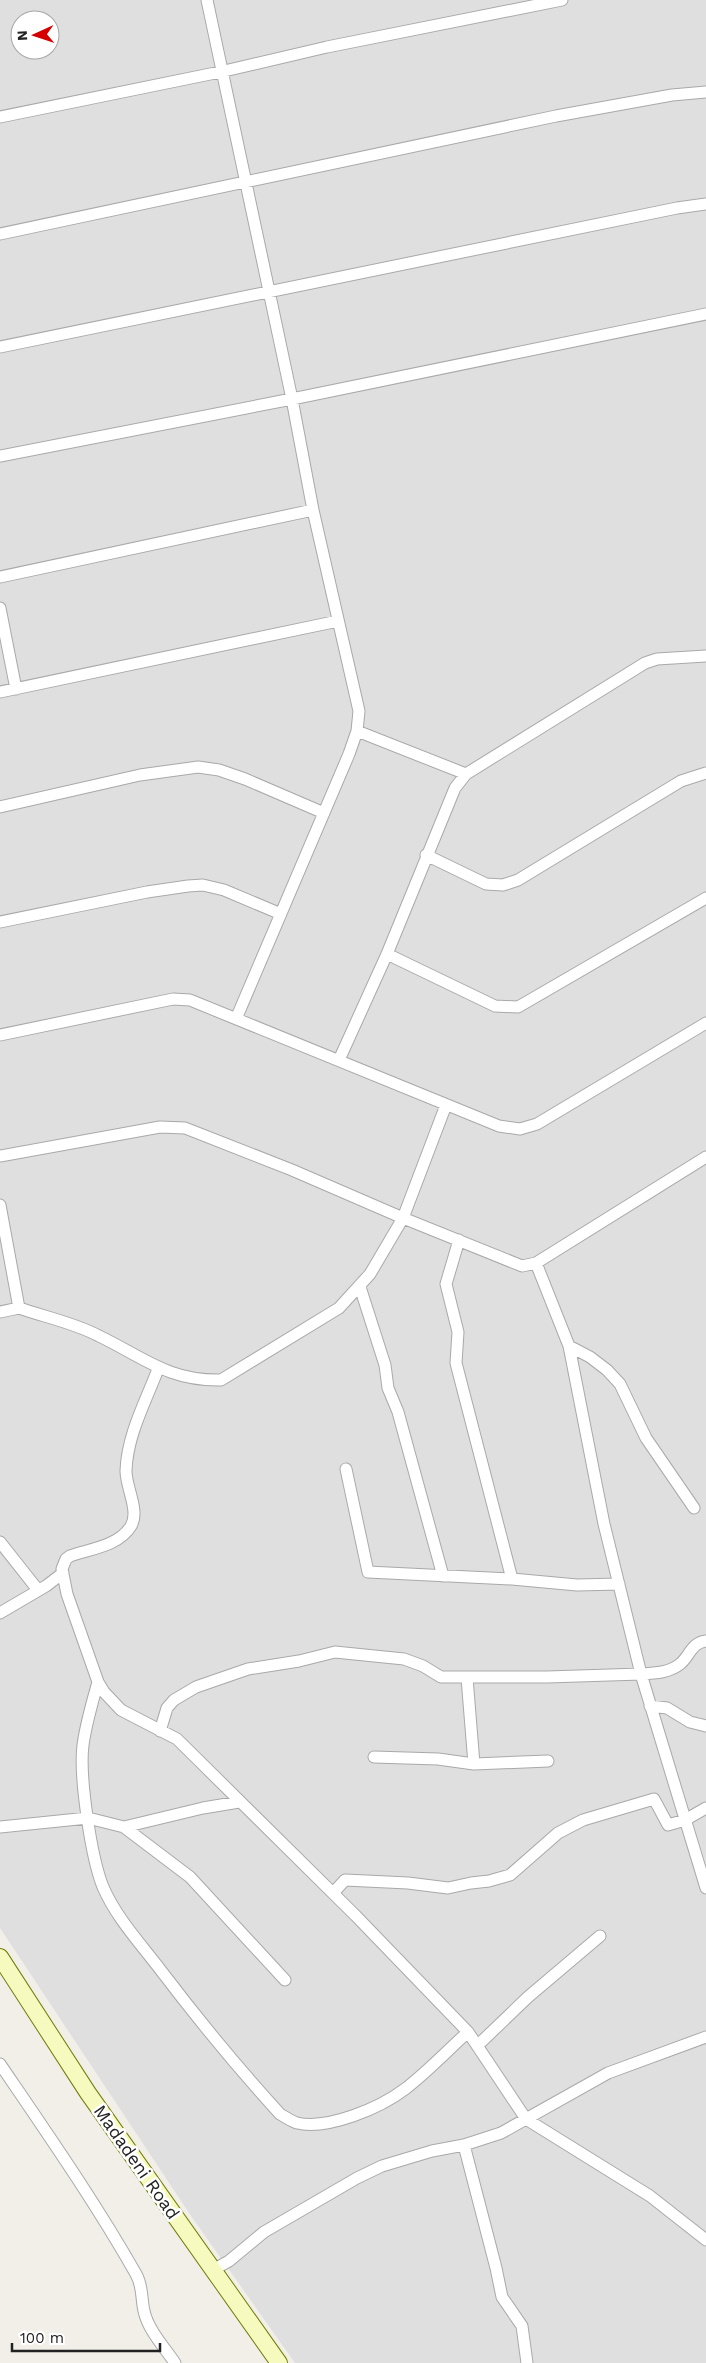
<svg xmlns="http://www.w3.org/2000/svg" width="706" height="2363" viewBox="0 0 706 2363" font-family="'Work Sans',sans-serif">
  <rect width="100%" height="100%" fill="#f2efe9"/>
  <path fill="#e0dfdf" fill-rule="evenodd" d="M0 0H706V2363H295L189 2213 0 1928ZM20 20H50V50H20Z"/>
  <g fill="none" stroke-linecap="round" stroke-linejoin="round">
    <g stroke="#a9a9a9" stroke-width="13">
      <path id="street" d="M207 0 292 399 313 510 359 711 357 731 349 754 236 1019
        M0 117 220 72 327 47 562 0
        M0 234 556 116 672 95 706 92
        M0 347 677 208 706 204
        M0 456 292 399 706 314
        M0 577 313 510
        M0 608 16 689
        M0 692 338 621
        M357 731 466 774
        M0 807 140 775 198 767 219 770 245 779 324 813
        M426 855 486 884 503 885 518 880 681 781 706 773
        M0 922 147 892 188 886 203 885 224 890 281 914
        M387 954 495 1006 518 1007 706 898
        M0 1035 173 999 190 1000 499 1126 520 1129 537 1124 706 1023
        M339 1060 387 954 455 788 466 774 645 663 657 659 706 656
        M0 1156 160 1127 185 1128 292 1170 403 1218 522 1266 536 1263 706 1157
        M0 1205 19 1308 0 1312
        M459 1240 446 1284 458 1332 456 1363 512 1579
        M536 1263 569 1346 604 1524 641 1674C654 1673 669 1673 680 1664 690 1656 691 1643 706 1641
        M360 1287 385 1365 388 1388 398 1412 443 1576
        M19 1308C45 1317 75 1323 99 1336 143 1357 168 1381 221 1380L339 1308 370 1274 403 1218 446 1105
        M569 1346 590 1357 607 1370 620 1384 646 1438 694 1508
        M158 1369C146 1401 127 1435 126 1471 126 1488 140 1511 131 1526 119 1546 90 1549 70 1556L66 1559 62 1569 67 1594 98 1682 104 1692 121 1710 177 1739 356 1916 468 2032 526 2119 650 2196 706 2240
        M346 1469 368 1572 512 1579 577 1585 619 1584
        M0 1542 38 1590
        M0 1613 46 1586 63 1573
        M467 1678 474 1764
        M98 1682C92 1703 86 1723 83 1745 79 1776 91 1857 103 1887 116 1917 139 1942 159 1968 197 2018 237 2067 280 2114 285 2117 291 2121 297 2123 328 2130 380 2108 405 2089 427 2072 447 2051 468 2032
        M650 1706 667 1708 690 1722 706 1726
        M160 1731 167 1708 174 1700 196 1687 248 1669 299 1661 335 1652 404 1659 423 1666 441 1677H547L641 1674 706 1888
        M374 1757 438 1759 474 1764 548 1761
        M0 1827 88 1818 124 1827 203 1808 239 1802
        M124 1827 190 1877 285 1980
        M333 1893 345 1880 408 1883 448 1888 471 1883 489 1881 510 1875 558 1833 583 1820 654 1799 668 1825 685 1820 706 1808
        M478 2045 528 1997 600 1936
        M0 2064C47 2133 95 2202 136 2274 143 2286 141 2298 144 2311 148 2330 165 2348 175 2363
        M464 2145 496 2268 502 2297 522 2326 527 2363
        M213 2270 229 2261 264 2232 357 2178 382 2166 432 2151 464 2145 501 2133 608 2073 706 2037"/>
    </g>
    <g stroke="#707d05" stroke-width="18">
      <path id="secondary" d="M0 1957 88 2093 279 2363"/>
    </g>
    <use href="#street" stroke="#fff" stroke-width="11"/>
    <use href="#secondary" stroke="#f7fabf" stroke-width="16"/>
  </g>
  <g text-anchor="middle" dominant-baseline="central" stroke-width="5" stroke-linejoin="round" paint-order="stroke">
    <g font-size="18" fill="#222" stroke="#fff">
      <text transform="translate(137 2162) rotate(55)">Madadeni Road</text>
    </g>
  </g>
  <g transform="translate(35 35) rotate(267)"><circle r="24" fill="#ffffff" stroke="#a7a7a7"/>
  <path d="M0-4L9 19L0 12L-9 19Z" fill="#d40000"/>
  <text y="-8" font-size="14" font-weight="bold" text-anchor="middle" fill="#222222">N</text>
  </g>
  <path d="M12 2343v8h148v-8" fill="none" stroke="#222222" stroke-width="2.5"/>
  <text x="20" y="2343" font-size="15" fill="#222222" stroke="#ffffff" stroke-width="4" paint-order="stroke">100 m</text>
</svg>
